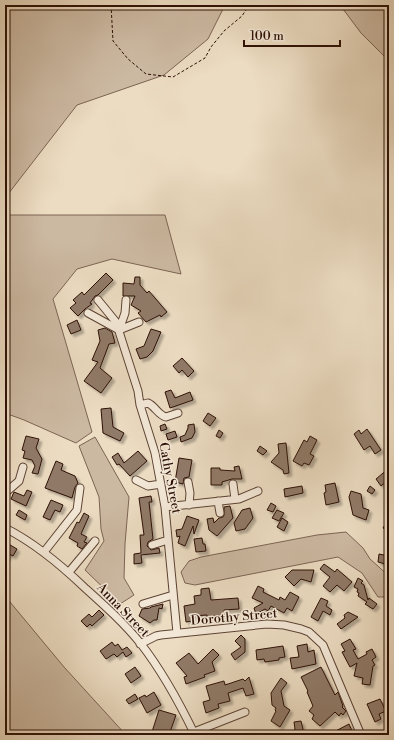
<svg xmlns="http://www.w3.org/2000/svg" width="394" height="740" viewBox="0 0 394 740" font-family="'Libre Bodoni',serif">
  <defs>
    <filter id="shadow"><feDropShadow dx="3" dy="3" stdDeviation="1" flood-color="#0004"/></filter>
  </defs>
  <rect width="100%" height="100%" fill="#ecdcc2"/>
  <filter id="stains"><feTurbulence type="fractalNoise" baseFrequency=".005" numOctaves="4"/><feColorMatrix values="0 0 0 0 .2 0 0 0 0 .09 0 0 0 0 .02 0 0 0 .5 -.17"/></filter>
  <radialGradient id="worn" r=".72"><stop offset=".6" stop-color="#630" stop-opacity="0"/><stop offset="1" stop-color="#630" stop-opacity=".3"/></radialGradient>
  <path fill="#ccb9a2" stroke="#7c6454" d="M5 5H225L208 39 164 75 77 105 5 198Z
    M340 5H389V61L361 33Z
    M5 215H165L181 274 112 259 77 269 53 299 92 432 76 443 24 420 5 413Z
    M95 437 129 497 125 544 124 578 134 595 120 604 85 570 104 541 101 529 99 497 79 446Z
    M346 532 363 548 370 559 389 576V597H378L362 573 338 557 195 585 185 583 181 572 189 561 201 557 317 535Z
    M5 596 64 667 126 735H5Z"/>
  <path fill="#907a67" stroke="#2d1005" filter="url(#shadow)" d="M106 273 113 280 98 295 95 296 90 303 92 304 85 309 78 316 70 308 76 303 73 300 82 292 84 295Z
    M135 277H140V285L147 293 149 291 167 312 161 317 160 315 146 322 138 313 141 311 131 305 135 296H123V283L134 284Z
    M77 320 81 330 71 334 67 325Z
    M105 328 112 332 115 343 109 344 100 368 112 378 101 393 84 381 98 362 92 360 100 341 98 330Z
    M151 329 161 332 153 351 147 357 140 359 136 349 144 346Z
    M182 358 194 371 188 377 182 370 179 373 173 366Z
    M171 390 175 398 190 392 193 400 170 408 165 392Z
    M111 408 113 427 124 433 120 441 103 433 101 409Z
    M208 413 216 418 210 426 203 421Z
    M165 424 167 429 161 431 160 426Z
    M194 424 195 432 192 438 181 442 180 437 185 435 188 428V425Z
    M367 429 381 450 375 454 370 446 364 450 354 434 359 430 361 434Z
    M219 430 223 433 220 438 216 436Z
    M175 431 177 437 168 440 166 434Z
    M26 436 39 439 36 448 42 459 38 474 32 473 35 466 32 460 23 458 25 451 22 450Z
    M310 436 317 440 310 454 314 456 309 465 304 463 302 466 293 461 304 440 307 442Z
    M286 443 289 473 284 474 283 470 271 462 279 453 278 444Z
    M260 446 267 451 263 455 257 451Z
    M138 451 147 461 130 476 119 464 117 465 112 457 118 453 124 463Z
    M179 458 192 460 189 477 184 478 183 484 175 482Z
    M56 461 63 464 61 470 75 476 78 483 75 487 72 498 45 488Z
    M239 466 242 479H232L222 482V485H211V468H220V470L235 471 234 467Z
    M389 468V479L381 486 376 479Z
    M335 483 339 502 326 505 324 493 326 492 325 485Z
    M302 486 303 493 285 497 284 489Z
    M370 486 375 490 372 494 367 491Z
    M27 490 32 492 26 506 11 499 14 492 24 496Z
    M351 491 361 494 363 508 369 510 366 520 353 515 349 497Z
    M151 496 152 502H149L153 539 148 542 147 546 151 550 159 548 160 553 141 555 142 563 134 564V554L141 553 140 535H144L139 498Z
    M51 500 63 505 60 512 55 510 50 520 43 517Z
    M271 503 276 506 273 512 267 510Z
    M230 506 233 518 217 536 209 530 207 519 213 518 214 523 219 518 223 517 224 515V507Z
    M250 508 253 518 245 529 236 531 234 523 242 510Z
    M19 510 27 515 25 520 16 515Z
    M277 510 284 513 279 521 272 518Z
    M84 513 89 516 81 534 87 537 84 542 87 543 82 549 77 546 78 543 69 538 77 522 79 523Z
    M187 516 199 520 194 534 193 526 185 546 178 543 180 536 177 537 176 530 182 529Z
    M282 518 288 522 284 531 277 527Z
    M389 518V532L383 528Z
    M202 538 203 544H205L206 551 196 552 194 539Z
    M5 542 17 549 13 556 9 554 5 561Z
    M379 554 389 556V565L378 562Z
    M324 564 335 572 337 569 352 582 344 591 337 585 330 592 323 586 330 577 320 569Z
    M292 570H314L311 582 301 579 294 586 285 577Z
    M358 578 363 581 361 583 364 585 368 600 369 598 377 604 373 609 365 604 367 602 358 596 359 593 357 592 358 589 354 587Z
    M258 586 264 589 263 592 279 600 280 597 285 600 290 592 299 597 292 611 287 608 284 613 271 606 268 611 265 609 256 614 254 608 263 603 252 598Z
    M209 588 211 600 238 598 239 609 224 610 225 615 207 617V615L192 616V621L186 622 184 606 195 604 194 596 201 595V589Z
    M321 598 328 601 326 606 332 610 330 615 323 611 318 621 311 617Z
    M163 604 162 609 159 608 157 620H154L150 623 139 616 142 609 150 608 151 607Z
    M99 610 104 615 92 626 90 624 87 627 81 621 89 614 92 617Z
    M348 612 358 617 341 629 337 624 345 618 344 615Z
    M241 635 245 639V652L235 660 231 654 241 647 235 641Z
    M350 639 356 649 353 650 358 659 367 654 366 652 372 649 376 657 372 660 375 665 373 666 370 685 362 684 363 678 354 676 357 663 350 667 342 652 345 651 341 644Z
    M112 642 115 646 118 644 122 650 127 647 132 653 126 657 123 652 117 657 114 654 106 659 100 651Z
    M307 644 308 652 314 650 316 664 292 669 290 658 299 657 297 646Z
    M283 646 285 657 279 658V660L265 662 264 659 257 660 256 650Z
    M213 649 219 655 212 662 215 671 204 675 205 677 186 684 184 677 187 676 176 663 189 653 198 664Z
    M135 667 141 676 131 683 125 674Z
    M321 667 335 695 338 692 343 706 342 707 346 711 343 715 341 713 339 716 335 712 320 726 312 719 314 715 309 711 313 706 307 692 308 691 301 677Z
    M249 677 254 694 246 696 243 688 228 693 230 701 218 704 219 708 206 713 203 702 210 700 206 686 224 681 225 685 243 679 245 681Z
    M281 678 287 683 281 691 284 706 290 710 280 727 271 721 276 711 275 710 276 708 272 705 271 693Z
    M154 692 161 705 147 713 139 698 145 695 146 697Z
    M135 694 138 699 129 704 126 700Z
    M380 699 386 711 379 714 381 719 375 722 367 704Z
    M159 710 176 715 169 735H151Z
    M301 721 303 729 300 735H292L295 729 294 722Z
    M349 724 352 731 344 735H328Z"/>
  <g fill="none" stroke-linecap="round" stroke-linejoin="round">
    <g stroke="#5d4334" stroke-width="9">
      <path id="minor" d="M98 300 116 322 138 391 140 405 155 453 165 507 177 633
        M88 313 119 330
        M119 330 125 313 126 300
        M119 330 139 322
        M140 405 148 403C155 406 158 415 166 417L178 413
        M5 476V475
        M136 480 148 486 161 484
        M188 482 190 493 189 505
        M233 484 235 499
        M5 493 19 481 23 467
        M218 501 220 513
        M165 507 239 499 258 491
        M389 507V508
        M5 528C35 543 61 565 85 588 105 606 124 623 141 644 162 671 180 704 195 735
        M152 545 168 540
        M44 552 77 510 80 488
        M69 572 95 541
        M143 604 173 595
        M140 644 156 636 161 635 267 624 284 625 301 629 309 632 323 645 361 735
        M194 732 245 712"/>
    </g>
    <path stroke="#2d1005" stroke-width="1" stroke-dasharray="3 2" stroke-linecap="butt" d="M111 5 113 41 128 59 146 74 173 77 205 58 211 47 224 31 242 16 249 5"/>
    <use href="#minor" stroke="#f3e8d7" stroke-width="7"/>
  </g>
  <g text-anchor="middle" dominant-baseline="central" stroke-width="3" stroke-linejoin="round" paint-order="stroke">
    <g font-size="13" fill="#2d1005" stroke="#f3e8d7">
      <text transform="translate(170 478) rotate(79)">Cathy Street</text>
      <text transform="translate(123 610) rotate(46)">Anna Street</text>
      <text transform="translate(234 617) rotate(-5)">Dorothy Street</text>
    </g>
  </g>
  <rect width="394" height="740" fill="none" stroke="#ecdcc2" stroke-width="20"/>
  <rect x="6" y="6" width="382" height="728" fill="none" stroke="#2d1005" stroke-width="2"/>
  <rect x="10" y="10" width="374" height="720" fill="none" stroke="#2d1005"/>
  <path d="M244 40v6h96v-6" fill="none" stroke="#2d1005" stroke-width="2"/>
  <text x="250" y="40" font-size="12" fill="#2d1005" stroke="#f3e8d7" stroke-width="3" paint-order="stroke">100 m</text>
  <rect width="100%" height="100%" filter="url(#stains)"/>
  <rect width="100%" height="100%" fill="url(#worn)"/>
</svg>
